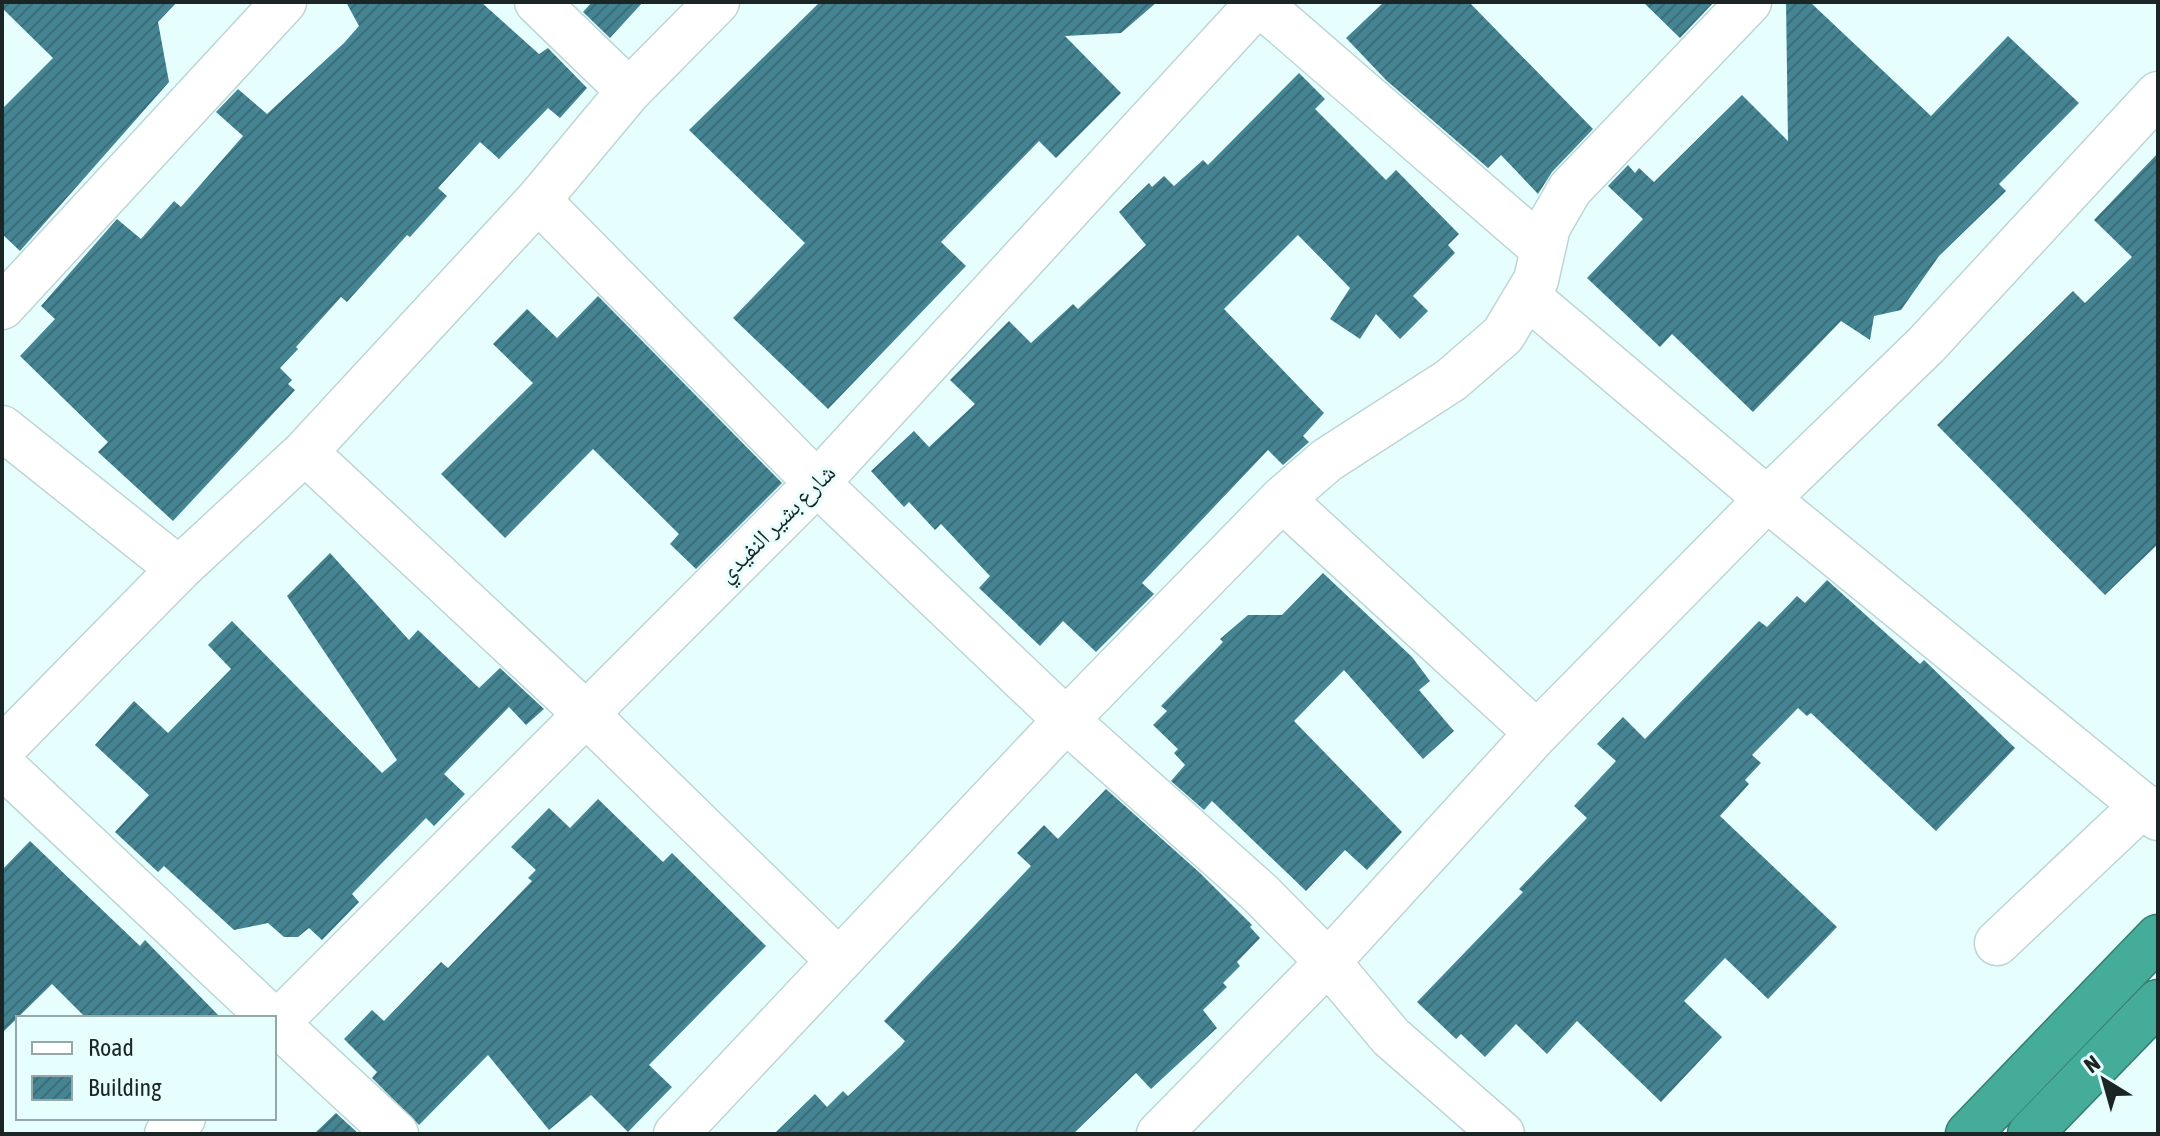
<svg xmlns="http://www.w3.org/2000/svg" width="2160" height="1136" viewBox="0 0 2160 1136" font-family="'Asap Condensed','Noto Naskh Arabic',sans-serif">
  <defs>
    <pattern id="building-hatch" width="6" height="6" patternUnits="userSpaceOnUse" patternTransform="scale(2)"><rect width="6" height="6" fill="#458593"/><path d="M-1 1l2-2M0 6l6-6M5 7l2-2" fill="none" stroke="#396d78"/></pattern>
  </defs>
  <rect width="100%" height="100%" fill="#e6fefe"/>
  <path fill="url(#building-hatch)" d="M2 2H177L158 22 169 82 20 251 2 234V109L53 58 2 8Z
    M346 2H481L539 54 548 48 587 88 560 118 548 108 499 159 480 142 438 188 447 196 410 237 407 235 347 302 341 297 296 347 298 349 280 368 292 380 288 384 295 390 173 521 98 452 108 442 20 356 55 319 41 306 117 219 141 239 174 201 181 207 243 136 216 112 238 89 267 114 344 43 359 26Z
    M592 2H643L610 38 583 12Z
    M820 2H1157L1121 33 1065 36 1121 93 1056 158 1039 141 941 242 966 266 828 409 733 318 805 243 689 130Z
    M1384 2H1469L1593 129 1552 172 1538 194 1501 155 1488 168 1387 81 1346 38Z
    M1643 2H1714L1680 38Z
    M1786 2H1810L1931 116 2008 36 2079 103 1999 184 2006 191 1939 256 1901 310 1874 316 1870 340 1841 321 1753 412 1672 334 1660 347 1587 278 1643 219 1608 186 1628 165 1635 173 1639 168 1654 182 1742 95 1788 141Z
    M1299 73 1325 99 1315 109 1386 180 1396 170 1459 234 1448 245 1455 253 1413 296 1428 311 1400 339 1376 314 1360 339 1330 319 1350 288 1298 235 1224 309 1324 413 1303 436 1309 442 1283 465 1268 450 1142 583 1154 594 1096 652 1063 621 1040 646 979 588 990 576 941 524 935 530 909 502 904 507 871 471 914 431 929 447 975 404 950 380 1009 321 1031 343 1073 304 1078 309 1146 245 1119 212 1149 183 1152 187 1164 176 1174 186 1203 160 1208 165Z
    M2158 153V544L2105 595 1937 425 2073 291 2085 303 2132 257 2094 220Z
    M598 296 782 483 696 569 670 544 679 534 593 449 505 538 441 474 533 383 493 344 527 309 557 338Z
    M330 553 409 640 418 630 479 688 500 668 544 709 526 725 509 707 444 774 465 794 434 826 426 818 378 867 352 894 359 902 322 940 309 928 298 937H284L268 923 234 930 164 866 158 872 115 832 149 795 95 745 134 701 168 733 231 669 208 645 232 621 382 773 397 760 287 596Z
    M1323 573 1412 657 1430 681 1419 690 1454 731 1423 759 1344 670 1294 721 1402 832 1367 870 1345 850 1306 891 1212 801 1204 810 1171 781 1185 765 1174 753 1178 749 1153 725 1167 711 1161 706 1223 642 1220 639 1248 615H1282Z
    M1827 580 1920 664 1924 660 2015 748 1936 831 1811 713 1807 716 1798 708 1752 755 1761 763 1745 780 1749 784 1720 816 1837 927 1768 999 1725 958 1684 1001 1722 1037 1661 1102 1577 1021 1547 1054 1516 1024 1485 1057 1461 1034 1456 1039 1417 1002 1523 892 1519 889 1587 818 1574 806 1616 761 1597 744 1623 717 1645 739 1759 621 1767 627 1797 596 1805 603Z
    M1106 789 1200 873 1252 925 1250 927 1260 938 1237 962 1240 966 1223 983 1227 987 1203 1010 1217 1028 1151 1089 1136 1073 1073 1134H774L815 1094 827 1107 843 1091 848 1096 901 1046 905 1041 884 1021 1031 866 1017 853 1044 825 1058 839Z
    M598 799 663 862 672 853 766 946 649 1065 672 1087 628 1132 591 1095 549 1130 488 1055 419 1125 372 1078 377 1072 344 1039 372 1010 384 1021 441 962 448 968 532 881 528 878 536 870 511 847 549 808 570 828Z
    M30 841 140 946 145 940 221 1018H86L52 984 2 1033V870Z
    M336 1113 359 1134H314Z"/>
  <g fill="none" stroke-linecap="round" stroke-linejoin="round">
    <g stroke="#bed5d5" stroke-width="47">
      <path id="minor" d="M537 2 629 91
        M1259 3 1543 249
        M538 200 817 483 1066 720 1261 894 1328 962 1391 1037 1502 1134
        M1527 296 1767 499 2158 818
        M2 307 284 2
        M2 428 179 569
        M305 452 585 713 839 961
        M1282 499 1537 733
        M2 749 179 569 305 452 538 200 629 91 717 2
        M2 765 271 1018
        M1997 943 2143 805
        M274 1021 396 1134
        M274 1026 817 483 1259 2
        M167 1134 183 1118
        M676 1134 1066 720 1282 499 1327 460 1451 380 1503 335 1536 280 1548 227 1570 189 1749 2
        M1159 1134 1328 962 1537 733 1767 499 1926 345 2158 94"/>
    </g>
    <g stroke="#367d70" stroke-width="47">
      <path id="highway" d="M1968 1134 2158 937
        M2030 1134 2158 1002"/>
    </g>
    <use href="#minor" stroke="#fff" stroke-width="44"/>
    <use href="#highway" stroke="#44ac98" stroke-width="44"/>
  </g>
  <g text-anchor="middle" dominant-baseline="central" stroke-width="6" stroke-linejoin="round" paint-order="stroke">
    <g font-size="24" fill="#1c2525" stroke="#e6fefe">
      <text transform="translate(776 523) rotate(-45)">شارع بشير النفيدي</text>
    </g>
  </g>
  <rect width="2160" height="1136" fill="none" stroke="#1c2525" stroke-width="8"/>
  <rect x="16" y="1016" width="260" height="104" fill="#e6fefe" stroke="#95a7a7" stroke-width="2"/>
  <rect x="32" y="1042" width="40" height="12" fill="#ffffff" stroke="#95a7a7" stroke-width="2"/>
  <text x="88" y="1056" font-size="24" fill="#1c2525">Road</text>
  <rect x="32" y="1076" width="40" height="24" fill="url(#building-hatch)" stroke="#95a7a7" stroke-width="2"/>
  <text x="88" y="1096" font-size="24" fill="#1c2525">Building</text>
  <g transform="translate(2104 1080) rotate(323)" stroke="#e6fefe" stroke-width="6" paint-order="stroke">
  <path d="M0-6L14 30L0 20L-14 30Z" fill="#1c2525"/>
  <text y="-12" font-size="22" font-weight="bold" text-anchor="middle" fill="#1c2525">N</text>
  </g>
</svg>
